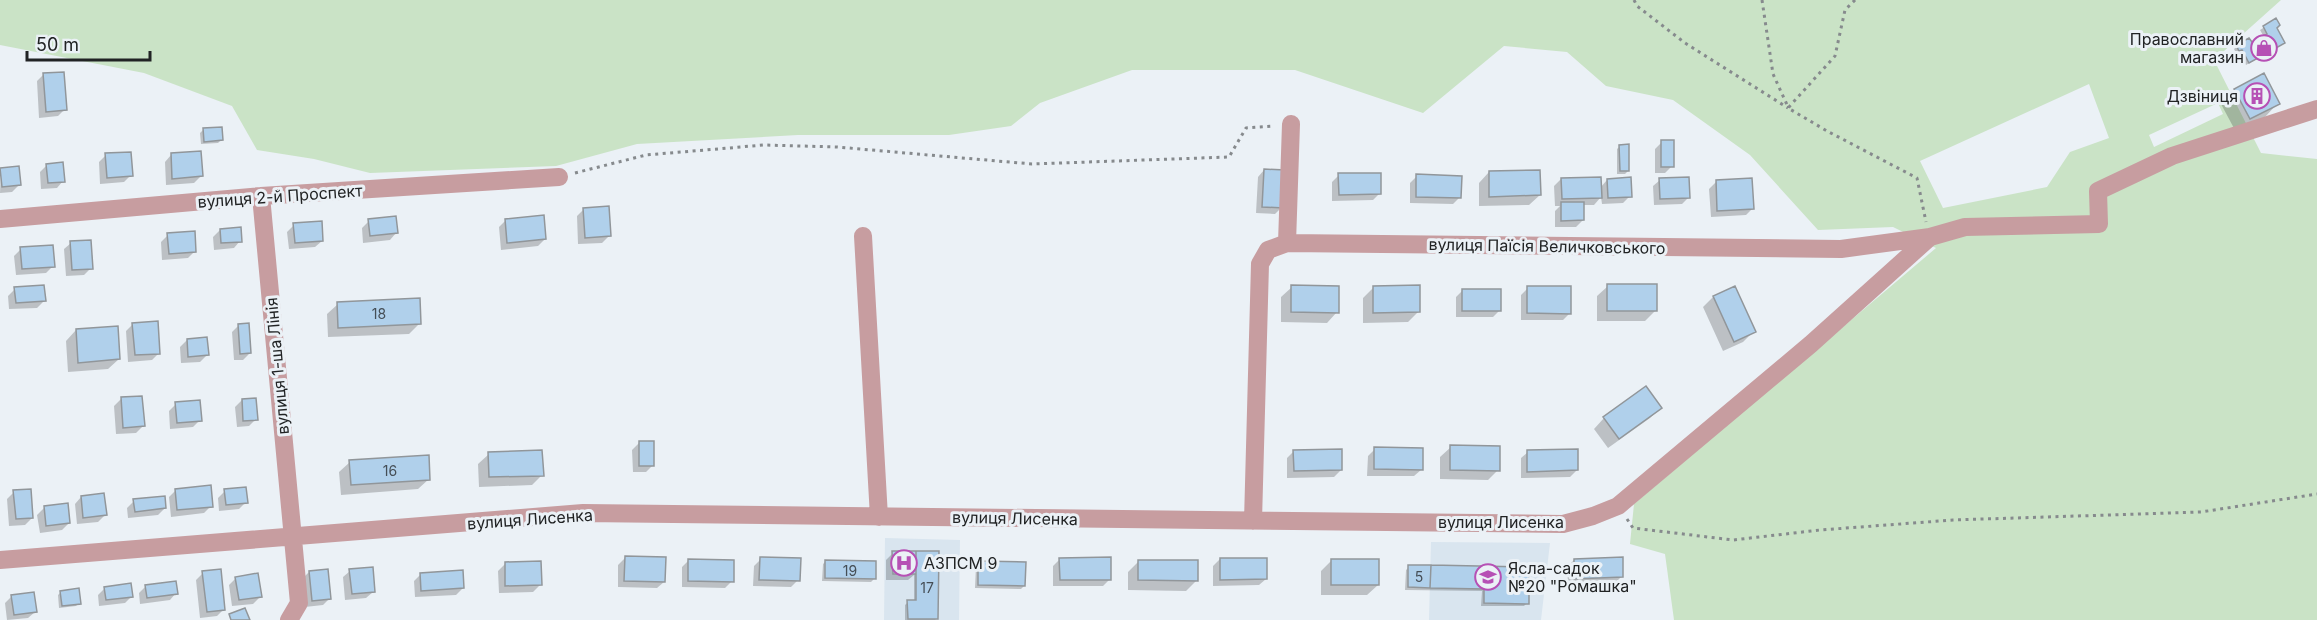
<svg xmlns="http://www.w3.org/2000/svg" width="2317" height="620" viewBox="0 0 2317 620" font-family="Inter,sans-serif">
  <rect width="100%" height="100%" fill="#ebf1f6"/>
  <path fill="#d9e5ef" d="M885 538 960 540 959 620H884Z
    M1431 542 1550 543 1541 620H1429Z"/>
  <path fill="#cae3c6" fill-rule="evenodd" d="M0 0H2281L2214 60 2261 153 2317 159V620H1674L1665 554 1630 544 1634 504 1936 248 1893 227 1818 230 1750 155 1673 100 1606 86 1567 52 1504 46 1423 113 1295 70H1132L1040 103 1011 126 949 135H798L637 144 556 166 370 173 314 159 257 150 232 106 144 73 0 45ZM2089 84 2109 138 2070 152 2047 187 1943 208 1920 161ZM2218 103 2223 114 2154 147 2149 135Z"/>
  <path fill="#0003" d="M2276 20 2275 28 2284 43 2246 65 2238 52 2236 53 2234 49 2237 46 2251 44 2264 37 2260 30Z
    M43 75 65 109 58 116 39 118 37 81Z
    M2235 90 2278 103 2265 117 2236 132 2221 104Z
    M203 130 221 140 218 143 201 144 200 133Z
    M1662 142 1672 166 1665 173H1655V149Z
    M1620 146 1628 171 1625 174H1617V149Z
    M106 155 131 175 124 182 100 184 99 162Z
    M171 155 201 176 194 183 166 185 165 162Z
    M47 165 63 181 57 188 41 189 40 172Z
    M1 169 19 185 12 192 0 193Z
    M1264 170 1282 207 1275 214 1256 213 1258 177Z
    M1489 172 1540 195 1529 205 1479 206V183Z
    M1339 175 1380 193 1373 200 1332 201V182Z
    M1417 176 1460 197 1453 204 1410 203V183Z
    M1561 179 1600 188 1607 180 1630 196 1623 203 1602 204 1601 197 1594 205H1583V220L1576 227H1555V211L1560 206H1555L1554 186Z
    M1660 180 1689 197 1682 204 1654 205 1653 186Z
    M1716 182 1753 208 1746 215 1711 217 1709 189Z
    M584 209 609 236 602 243 578 244 577 216Z
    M506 220 545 239 538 246 501 250 499 227Z
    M369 221 396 233 390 240 363 243 362 228Z
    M294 225 322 241 315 247 289 249 287 232Z
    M220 230 240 241 234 248 214 250 213 237Z
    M168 235 195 251 188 258 162 260 161 242Z
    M71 243 91 268 84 275 66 276 64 249Z
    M21 249 53 266 46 273 16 275 14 256Z
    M1608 286 1656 310 1645 321H1597V296Z
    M1292 287 1337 312 1327 323 1281 322V297Z
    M1373 288 1419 311 1408 322 1363 323V298Z
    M1528 288 1570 313 1563 320H1521V295Z
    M1734 288 1754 331 1743 342 1723 351 1703 307 1713 297Z
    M15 289 44 301 37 308 9 309 8 296Z
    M1463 290 1500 310 1493 317H1456V297Z
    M338 304 420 323 409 334 328 337 327 314Z
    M133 324 159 353 152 360 128 362 126 331Z
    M239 325 250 353 243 360H234L232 332Z
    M76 330 119 359 108 369 68 372 66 341Z
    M187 340 207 355 200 362 181 363 180 347Z
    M121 399 143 426 136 433 116 434 114 406Z
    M242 400 256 419 249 426 237 427 235 407Z
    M176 404 200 420 193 427 170 429 169 411Z
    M1660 408 1650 418 1608 448 1594 429 1604 418Z
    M639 443 653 465 646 472H633L632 450Z
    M1451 447 1498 470 1488 480 1440 479V457Z
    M1375 449 1421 470 1414 476H1367L1368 456Z
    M1294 451 1341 470 1334 477 1287 478V458Z
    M1528 452 1577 470 1570 477 1521 478V458Z
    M489 454 542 475 532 485 479 487 478 464Z
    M350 462 429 479 418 489 341 495 339 472Z
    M176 490 211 506 204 513 171 517 169 497Z
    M225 491 246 502 239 509 219 511 218 498Z
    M14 492 32 518 25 525 9 526 7 499Z
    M81 497 105 515 98 522 77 524 75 504Z
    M134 501 165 508 158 515 128 518 127 508Z
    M44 508 69 523 62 530 40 533 37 515Z
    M893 553H938L937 618 935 620H905V605L908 602H914V575L908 580H886V560Z
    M625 558 664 582 657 588 618 587V565Z
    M761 559 798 580 791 587 753 586 754 566Z
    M1060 559 1110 579 1103 586H1053V566Z
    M1220 559 1266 579 1259 585 1213 586V566Z
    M689 560 732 581 725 588 682 587V567Z
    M1332 560 1378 585 1367 595H1321V571Z
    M1574 560 1622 576 1615 583 1568 585 1567 567Z
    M826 561 874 579 871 582 822 581 823 564Z
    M1139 561 1197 580 1186 591 1128 590V572Z
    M979 563 1024 586 1021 589 975 588 976 566Z
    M505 564 540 585 533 592 499 593 498 571Z
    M1409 567 1528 569 1527 603 1524 606H1481L1482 591 1405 590 1406 570Z
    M350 571 373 592 366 598 345 600 343 577Z
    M309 572 330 598 323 605 305 607 302 579Z
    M203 573 223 610 217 616 200 618 196 580Z
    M421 574 463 588 456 595 415 597 414 581Z
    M236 578 260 597 253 604 232 606 229 585Z
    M146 586 176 593 170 600 140 604 139 593Z
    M105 588 132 596 125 603 99 606 98 595Z
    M61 592 79 603 76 606 59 608 58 595Z
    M12 596 35 612 28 618 7 620 5 603Z"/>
  <path fill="#b0d0eb" stroke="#91969a" stroke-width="1.5" d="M2276 18 2280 25 2277 28 2285 43 2249 63 2242 50 2239 51 2236 45 2249 38 2252 42 2267 34 2263 26Z
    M64 72 67 110 46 112 43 73Z
    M2264 73 2280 104 2250 119 2234 89Z
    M222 127 223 140 204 142 203 128Z
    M1661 140H1674V167H1661Z
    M1629 144V171H1620L1619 145Z
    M201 151 203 176 172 179 171 153Z
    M131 152 133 176 107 178 105 153Z
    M63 162 65 182 48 183 46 164Z
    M19 166 21 185 2 187 0 168Z
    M1264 169 1285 170 1284 208 1262 207Z
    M1540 170 1541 195 1489 197V171Z
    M1338 173H1381V194L1339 195Z
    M1416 174 1462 176 1461 198 1416 197Z
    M1601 177 1602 198 1562 199 1561 178Z
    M1631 177 1632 197 1608 198 1607 179Z
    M1689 177 1690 198 1660 199 1659 178Z
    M1752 178 1754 209 1717 211 1716 180Z
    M1561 202H1584V220L1561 221Z
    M609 206 611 236 585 238 583 208Z
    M544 215 546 239 507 243 505 219Z
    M396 216 398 233 370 236 368 219Z
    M322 221 323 241 295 243 293 223Z
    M241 227 242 242 221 243 220 229Z
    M195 231 196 252 169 254 167 233Z
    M91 240 93 269 72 270 70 241Z
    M53 245 55 267 22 269 20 247Z
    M1607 284H1657V311H1607Z
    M44 285 46 301 16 303 14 287Z
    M1291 285 1339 286V313L1291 312Z
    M1420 285V312L1373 313V286Z
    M1527 286H1571V314L1527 313Z
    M1735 286 1756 332 1734 342 1713 296Z
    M1462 289H1501V311H1462Z
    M420 298 421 324 338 328 337 302Z
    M158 321 160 354 135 355 132 323Z
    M249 323 251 353 240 354 238 324Z
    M118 326 120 359 78 363 76 329Z
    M207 337 209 355 188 357 187 339Z
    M1646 386 1662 408 1619 439 1603 417Z
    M142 396 145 426 123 428 121 397Z
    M256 398 258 420 243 421 242 399Z
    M200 400 202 421 177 423 175 402Z
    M639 441H654V466H639Z
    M1450 445 1500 446V471L1450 470Z
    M1374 447 1423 448V470L1374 469Z
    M1342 449V470L1294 471 1293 450Z
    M1578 449V470L1527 472V450Z
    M542 450 544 476 489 477 488 452Z
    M429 455 430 480 351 485 349 460Z
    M211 485 213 507 177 510 175 489Z
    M246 487 248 503 226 505 224 489Z
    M31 489 33 518 16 519 13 490Z
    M104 493 107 515 83 518 81 496Z
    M165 496 166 508 135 512 133 499Z
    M68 503 70 523 46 526 44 506Z
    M892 551H916V574H893Z
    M916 551H939L938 619H908L907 600H916Z
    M625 556 666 557 665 582 624 581Z
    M760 557 801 558 800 581 759 580Z
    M1111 557V580H1060L1059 558Z
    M1623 557V577L1574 579V559Z
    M1220 558H1267V579L1220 580Z
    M688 559 734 560V582L688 581Z
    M1331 559H1379V585H1331Z
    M825 560 876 561V579L825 578Z
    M1138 560H1198V581L1138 580Z
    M541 561 542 585 505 586V562Z
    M978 561 1026 562 1025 586 978 585Z
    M1408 565H1431L1430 588 1408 587Z
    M1431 565 1529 567V604L1484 603V589L1430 588Z
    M373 567 375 592 352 594 349 569Z
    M221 569 225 610 207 612 202 571Z
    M328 569 331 599 312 601 309 571Z
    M463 570 464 588 421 591 420 573Z
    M258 573 262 597 239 600 235 577Z
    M176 581 178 594 147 598 145 585Z
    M131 583 133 597 106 600 104 587Z
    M79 588 81 604 62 606 60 591Z
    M34 592 37 612 14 615 11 595Z
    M245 608 250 620H231L229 614Z"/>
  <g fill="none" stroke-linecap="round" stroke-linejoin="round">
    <path stroke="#868a8d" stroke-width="3" stroke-dasharray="3 4.5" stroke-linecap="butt" d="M1634 0 1637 6 1685 43 1788 108
      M1762 0 1773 74 1788 107
      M1855 0 1845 10 1835 56 1788 108 1827 131 1917 178 1926 222
      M575 173 646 155 764 145 837 147 1032 164 1229 157 1246 128 1274 126
      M1627 519 1633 528 1733 540 1820 530 1953 520 2201 512 2317 494"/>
    <path stroke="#c79da0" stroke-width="18" d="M261 196 299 603 289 620
      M0 219 261 196 559 177
      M863 236 879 517
      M1287 243 1291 124
      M1253 521 1260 264 1268 250 1287 243 1841 249 1930 237 1965 227 2099 224 2098 191 2172 156 2317 109
      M0 560 583 513 1563 524 1593 516 1618 506 1811 344 1930 237"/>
  </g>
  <defs>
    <g id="shop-ring" transform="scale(1.35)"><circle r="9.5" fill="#ebf1f6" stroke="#b650b5" stroke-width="1.5"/><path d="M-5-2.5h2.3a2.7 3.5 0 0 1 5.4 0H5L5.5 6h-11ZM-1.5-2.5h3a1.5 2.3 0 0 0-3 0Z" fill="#b650b5"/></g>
    <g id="building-ring" transform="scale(1.35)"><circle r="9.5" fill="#ebf1f6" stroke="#b650b5" stroke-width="1.5"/><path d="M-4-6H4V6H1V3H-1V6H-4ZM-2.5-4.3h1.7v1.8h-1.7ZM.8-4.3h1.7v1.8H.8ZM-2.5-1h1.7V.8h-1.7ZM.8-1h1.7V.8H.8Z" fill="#b650b5"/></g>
    <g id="hospital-ring" transform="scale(1.35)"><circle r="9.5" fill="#ebf1f6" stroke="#b650b5" stroke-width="1.5"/><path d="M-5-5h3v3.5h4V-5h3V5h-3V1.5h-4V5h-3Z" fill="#b650b5"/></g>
    <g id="school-ring" transform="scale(1.35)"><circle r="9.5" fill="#ebf1f6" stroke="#b650b5" stroke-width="1.5"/><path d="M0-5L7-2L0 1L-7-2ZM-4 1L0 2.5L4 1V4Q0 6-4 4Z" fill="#b650b5"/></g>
  </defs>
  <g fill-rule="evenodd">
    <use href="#shop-ring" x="2264" y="48"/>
    <use href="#building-ring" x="2257" y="96"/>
    <use href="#hospital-ring" x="904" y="563"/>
    <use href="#school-ring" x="1488" y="577"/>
  </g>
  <g text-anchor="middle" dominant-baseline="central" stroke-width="6" stroke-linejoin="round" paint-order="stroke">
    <g font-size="14" fill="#454e56">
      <text x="379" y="313">18</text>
      <text x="390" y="470">16</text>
      <text x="850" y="570">19</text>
      <text x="1419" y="576">5</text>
      <text x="927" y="587">17</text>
    </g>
    <g font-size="16" fill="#212324" stroke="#ebf1f6" text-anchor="end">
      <text x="2244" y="39">Православний<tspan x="2244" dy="18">магазин</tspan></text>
      <text x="2238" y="96">Дзвіниця</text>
      <text x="924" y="563" text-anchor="start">АЗПСМ 9</text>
      <text x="1508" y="568" text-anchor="start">Ясла-садок<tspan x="1508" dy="18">№20 "Ромашка"</tspan></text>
    </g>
    <g font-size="16" fill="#212324" stroke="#ebf1f6">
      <text transform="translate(280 196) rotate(-4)">вулиця 2-й Проспект</text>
      <text transform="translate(1547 246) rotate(1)">вулиця Паїсія Величковського</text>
      <text transform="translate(277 366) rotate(-95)">вулиця 1-ша Лінія</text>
      <text transform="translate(1015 518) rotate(1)">вулиця Лисенка</text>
      <text transform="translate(530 519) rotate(-4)">вулиця Лисенка</text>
      <text x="1501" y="522">вулиця Лисенка</text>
    </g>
  </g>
  <path d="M27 51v9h123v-9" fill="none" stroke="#212324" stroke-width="3"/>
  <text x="36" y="51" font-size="18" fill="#212324" stroke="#ebf1f6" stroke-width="4.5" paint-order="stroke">50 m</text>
</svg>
